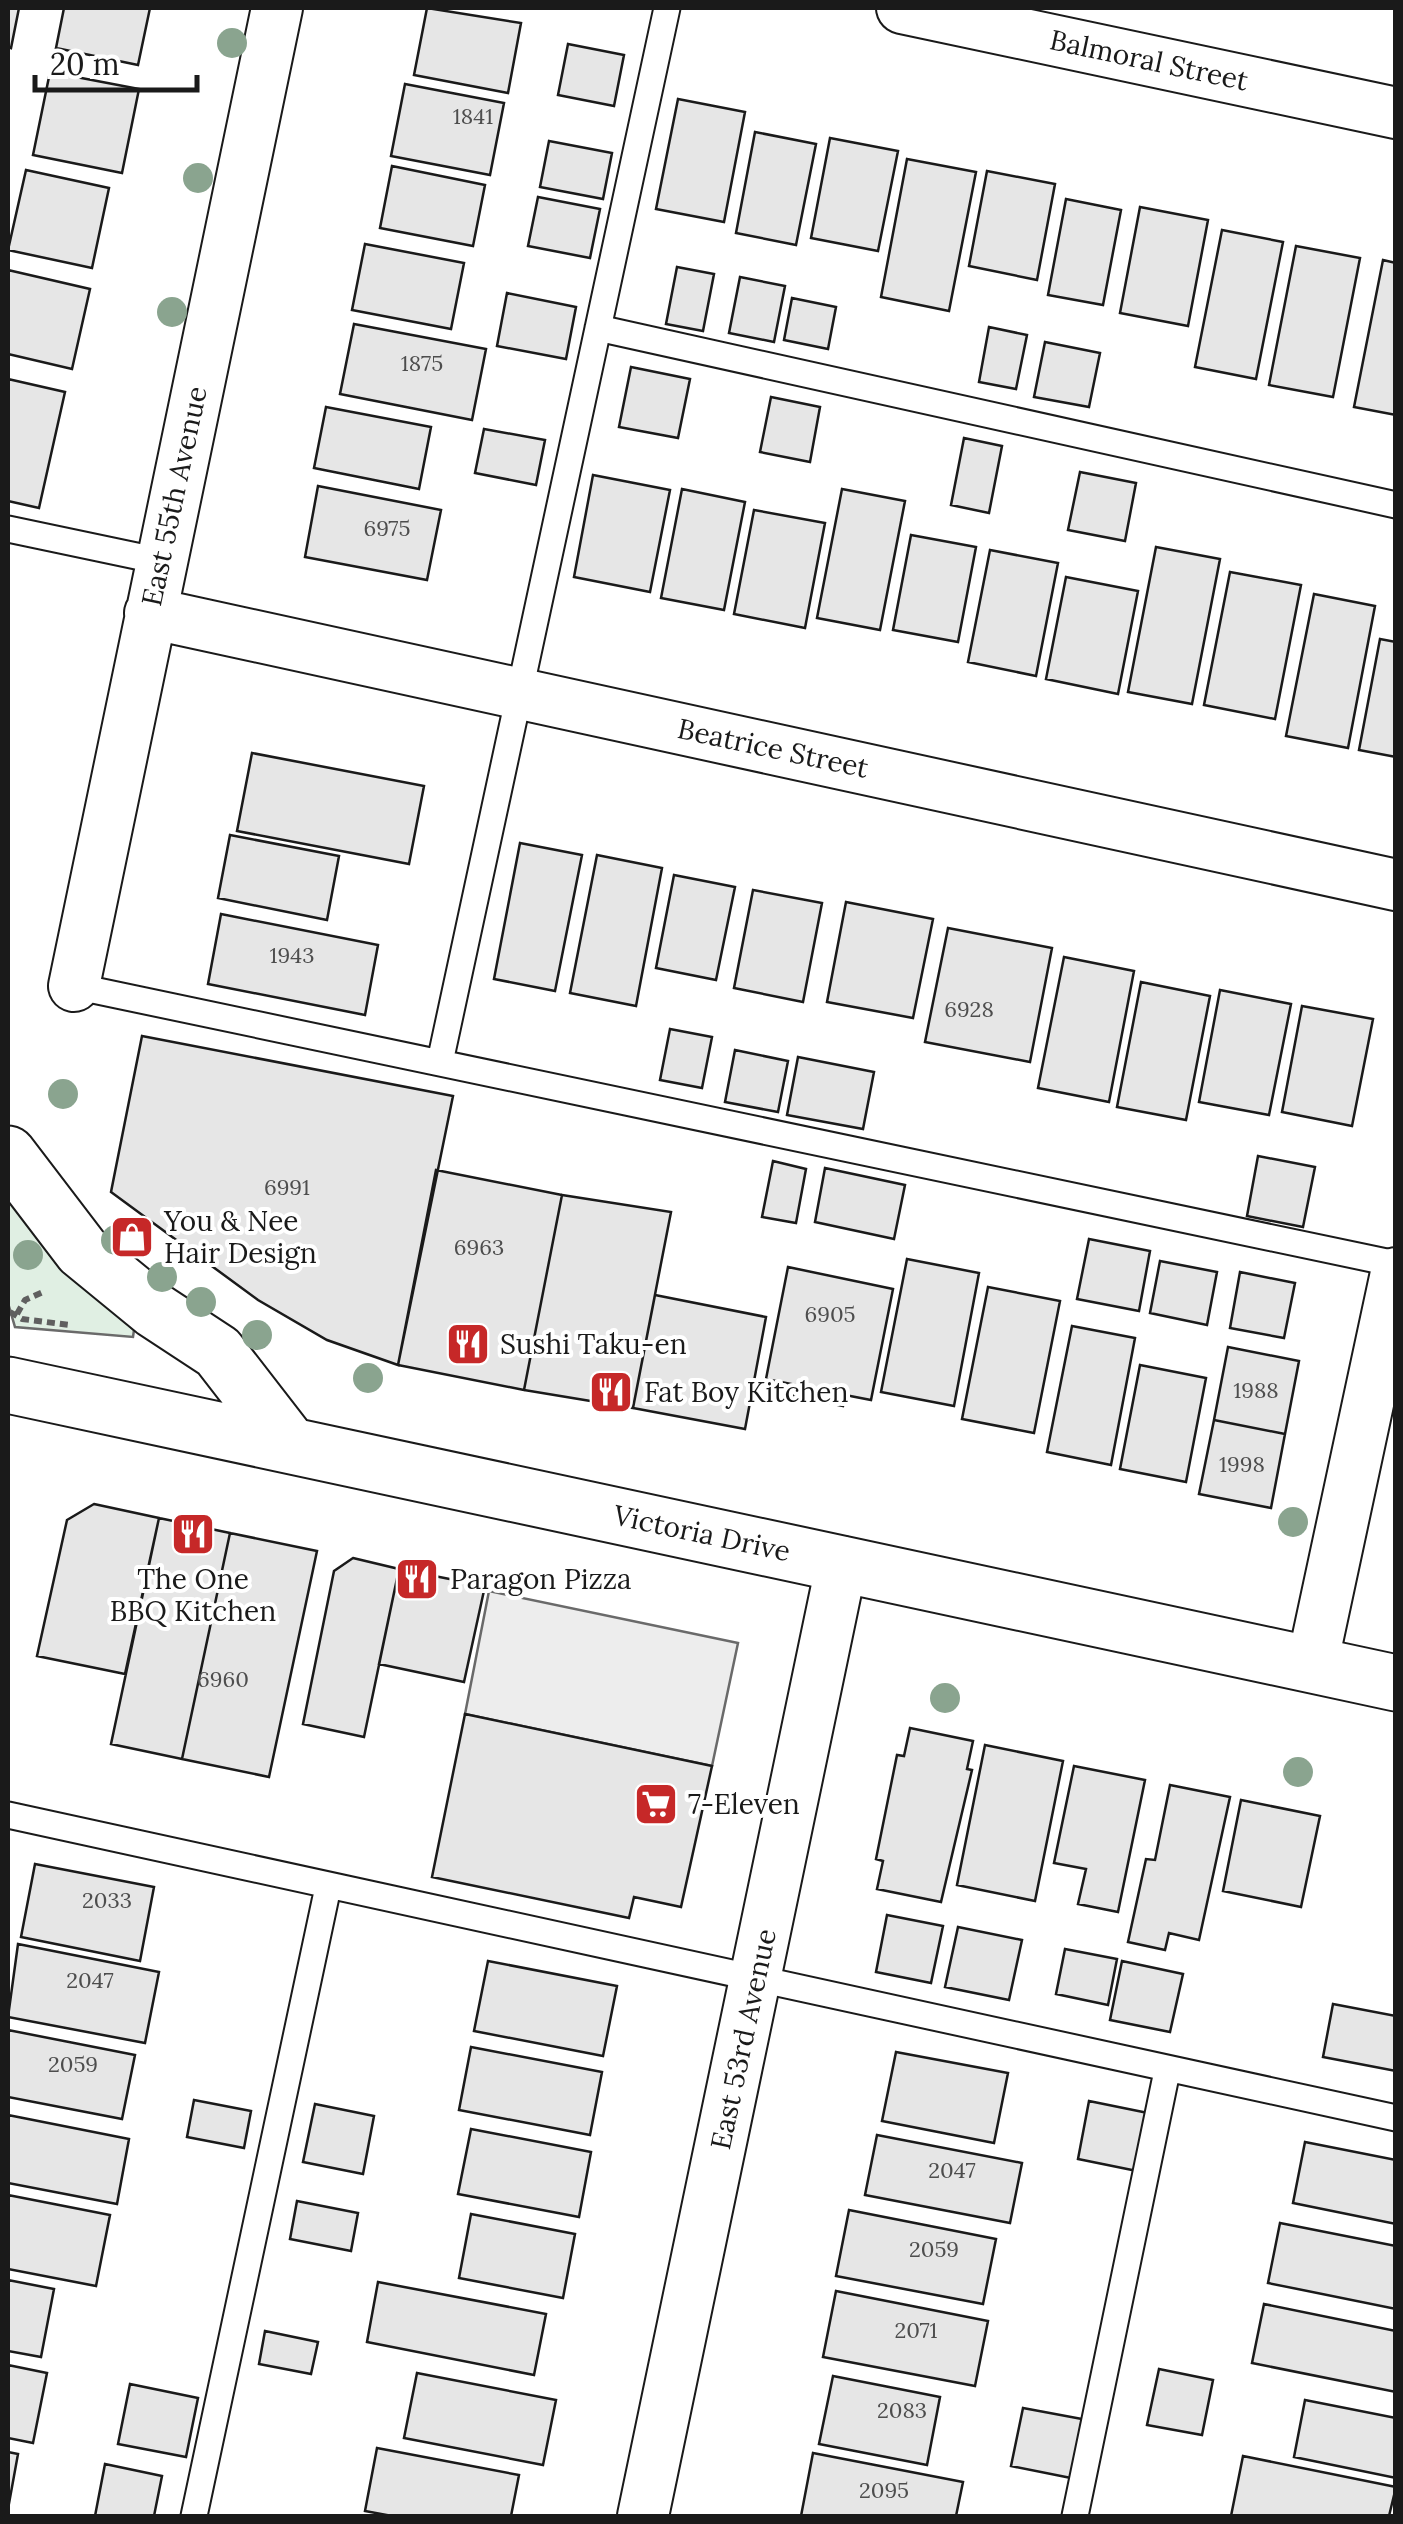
<svg xmlns="http://www.w3.org/2000/svg" width="1403" height="2524" viewBox="0 0 1403 2524" font-family="Lora,serif">
  <rect width="100%" height="100%" fill="#fff"/>
  <path fill="#e0efe3" stroke="#6a6a6a" stroke-width="2.5" d="M8 1184 77 1277 134 1330 133 1337 15 1327 8 1303Z"/>
  <path fill="#ededed" stroke="#6a6a6a" stroke-width="2.5" d="M489 1591 738 1643 712 1766 465 1714Z"/>
  <path fill="#e6e6e6" stroke="#1a1a1a" stroke-width="2.5" d="M8 8H19L11 48 8 47Z
    M64 8H150L138 65 56 48Z
    M427 8 521 23 508 93 414 75Z
    M568 44 624 55 614 106 558 95Z
    M50 72 139 89 122 173 33 155Z
    M405 84 504 103 490 175 391 156Z
    M678 99 745 112 724 222 656 209Z
    M755 132 816 144 796 245 736 233Z
    M830 138 898 151 878 251 811 238Z
    M549 141 612 153 603 199 540 187Z
    M907 159 976 172 949 311 881 297Z
    M392 166 485 185 473 246 380 228Z
    M26 170 109 188 92 268 8 250Z
    M987 171 1055 184 1037 280 969 266Z
    M538 197 600 209 590 258 528 246Z
    M1066 199 1121 210 1103 305 1048 295Z
    M1140 207 1208 220 1188 326 1120 313Z
    M1222 230 1283 242 1256 379 1195 367Z
    M365 244 464 263 451 329 352 310Z
    M1296 246 1360 258 1333 397 1269 385Z
    M1383 260 1396 263V415L1354 407Z
    M677 267 714 274 703 331 666 324Z
    M8 270 90 289 72 369 8 354Z
    M740 277 785 286 774 342 729 333Z
    M507 293 576 307 566 359 497 346Z
    M792 298 836 307 828 349 784 340Z
    M354 324 486 349 472 420 340 394Z
    M989 327 1027 335 1016 389 979 382Z
    M1045 342 1100 353 1089 407 1034 397Z
    M631 367 690 379 678 438 619 427Z
    M8 379 65 392 39 508 8 501Z
    M771 397 820 407 810 462 760 452Z
    M326 407 431 427 419 489 314 468Z
    M484 429 545 440 536 485 475 473Z
    M964 438 1002 446 989 513 951 505Z
    M1080 472 1136 483 1125 541 1068 530Z
    M593 475 670 490 650 592 574 577Z
    M318 486 441 510 427 580 305 557Z
    M682 489 745 502 724 610 661 598Z
    M842 489 905 501 880 630 817 618Z
    M754 510 825 523 805 628 734 614Z
    M911 535 976 547 958 642 893 630Z
    M1156 547 1220 559 1192 704 1128 692Z
    M990 550 1058 563 1036 676 968 662Z
    M1230 572 1301 585 1275 719 1204 705Z
    M1066 577 1138 591 1118 694 1046 679Z
    M1314 594 1375 606 1348 748 1286 736Z
    M1380 639 1396 642V757L1359 750Z
    M252 753 424 786 409 864 237 831Z
    M230 835 339 856 327 920 218 898Z
    M520 843 582 855 555 991 494 979Z
    M597 855 662 868 636 1006 570 993Z
    M674 875 735 887 716 980 656 968Z
    M753 890 822 903 803 1002 734 988Z
    M846 902 933 919 913 1018 827 1002Z
    M221 914 378 945 365 1015 208 984Z
    M948 928 1052 948 1030 1062 925 1042Z
    M1064 957 1134 971 1109 1102 1038 1088Z
    M1141 982 1210 996 1186 1120 1117 1107Z
    M1220 990 1291 1004 1269 1115 1199 1102Z
    M1302 1006 1373 1019 1352 1126 1282 1112Z
    M670 1029 712 1037 702 1088 660 1080Z
    M142 1036 453 1096 398 1365 327 1340 258 1300 111 1192Z
    M735 1050 788 1061 778 1112 725 1102Z
    M798 1057 874 1072 863 1129 787 1115Z
    M1258 1156 1315 1167 1303 1227 1247 1216Z
    M773 1161 806 1169 796 1223 762 1217Z
    M825 1168 905 1185 894 1239 815 1222Z
    M436 1170 562 1195 524 1390 398 1365Z
    M562 1195 671 1212 633 1408 524 1390Z
    M1089 1239 1150 1251 1139 1311 1077 1299Z
    M907 1259 979 1273 954 1406 881 1392Z
    M1160 1261 1217 1272 1207 1325 1150 1313Z
    M788 1267 893 1289 871 1400 845 1395 843 1406 794 1396 796 1385 766 1379Z
    M1240 1272 1295 1283 1284 1338 1230 1328Z
    M988 1287 1060 1301 1034 1433 962 1419Z
    M655 1295 766 1317 745 1429 633 1408Z
    M1072 1326 1135 1338 1111 1465 1047 1452Z
    M1228 1347 1299 1361 1285 1434 1214 1420Z
    M1140 1365 1206 1378 1186 1482 1120 1469Z
    M1214 1420 1285 1434 1271 1508 1199 1494Z
    M94 1504 159 1518 125 1674 37 1656 67 1520Z
    M159 1518 230 1533 182 1759 111 1744Z
    M230 1533 317 1551 269 1777 182 1759Z
    M353 1558 399 1569 364 1737 303 1724 334 1571Z
    M399 1569 485 1586 464 1682 379 1664Z
    M465 1714 712 1766 681 1907 634 1897 629 1918 432 1877Z
    M910 1728 973 1741 967 1769 972 1770 941 1902 877 1889 883 1861 876 1859 897 1755 904 1756Z
    M985 1745 1063 1761 1035 1901 957 1885Z
    M1074 1766 1145 1780 1118 1912 1078 1904 1086 1869 1054 1863Z
    M1170 1785 1230 1797 1199 1940 1169 1933 1165 1950 1128 1942 1146 1859 1155 1860Z
    M1241 1800 1320 1816 1301 1907 1223 1891Z
    M35 1864 154 1887 140 1961 21 1937Z
    M887 1915 943 1926 931 1983 876 1972Z
    M958 1927 1022 1940 1009 2000 945 1987Z
    M18 1944 159 1972 145 2043 8 2017Z
    M1065 1949 1117 1959 1108 2005 1056 1994Z
    M488 1961 617 1986 603 2056 474 2031Z
    M1122 1961 1183 1974 1170 2032 1110 2020Z
    M1333 2004 1396 2016V2071L1323 2057Z
    M8 2030 135 2055 122 2119 8 2097Z
    M471 2047 602 2072 590 2135 459 2110Z
    M896 2052 1008 2073 994 2143 882 2121Z
    M194 2100 251 2111 244 2148 187 2137Z
    M1089 2101 1148 2113 1137 2171 1078 2159Z
    M315 2104 374 2116 363 2174 303 2162Z
    M8 2115 129 2139 117 2204 8 2183Z
    M471 2129 591 2152 579 2217 458 2194Z
    M877 2135 1022 2163 1010 2223 865 2195Z
    M1305 2142 1396 2160V2224L1293 2203Z
    M8 2195 110 2215 96 2286 8 2269Z
    M297 2201 358 2213 351 2251 290 2239Z
    M849 2210 996 2239 983 2304 836 2276Z
    M471 2214 575 2234 563 2298 459 2278Z
    M1280 2223 1396 2246V2309L1268 2283Z
    M8 2280 54 2289 41 2357 8 2351Z
    M378 2282 546 2314 534 2375 367 2342Z
    M836 2291 988 2321 975 2386 823 2357Z
    M1264 2304 1396 2331V2392L1252 2363Z
    M265 2331 318 2342 311 2374 259 2364Z
    M8 2365 47 2373 33 2443 8 2438Z
    M1159 2369 1213 2380 1202 2435 1147 2425Z
    M417 2373 556 2400 543 2465 404 2438Z
    M833 2376 940 2397 927 2465 819 2444Z
    M130 2384 198 2398 186 2457 118 2444Z
    M1305 2400 1396 2418V2478L1294 2457Z
    M1023 2408 1082 2419 1071 2478 1011 2466Z
    M377 2448 519 2475 511 2516H392L365 2511Z
    M8 2452 18 2454 8 2509Z
    M813 2453 963 2482 956 2516H801Z
    M1243 2456 1396 2487 1389 2516H1231Z
    M105 2464 162 2476 154 2516H95Z"/>
  <g fill="none" stroke-linecap="round" stroke-linejoin="round">
    <g stroke="#1a1a1a" stroke-width="29">
      <path id="lane" d="M598 328 1396 505
        M8 529 160 561
        M74 986 1396 1264
        M440 1062 667 8
        M8 1815 1396 2118
        M194 2516 328 1887
        M1075 2516 1167 2071"/>
    </g>
    <g stroke="#1a1a1a" stroke-width="54">
      <path id="street" d="M902 8 1396 113
        M150 613 1396 885
        M74 986 277 8
        M1312 1665 1396 1273
        M643 2516 842 1562"/>
    </g>
    <g stroke="#1a1a1a" stroke-width="59">
      <path id="secondary" d="M8 1154 82 1251 154 1310 218 1352 287 1441
        M8 1385 1396 1683"/>
    </g>
    <path stroke="#5f5f5f" stroke-width="6" stroke-dasharray="8 5" stroke-linecap="butt" d="M10 1312 22 1319 70 1325
      M17 1314 25 1300 43 1292"/>
    <use href="#lane" stroke="#fff" stroke-width="25"/>
    <use href="#street" stroke="#fff" stroke-width="50"/>
    <use href="#secondary" stroke="#fff" stroke-width="55"/>
  </g>
  <g fill="#8aa48f">
    <circle cx="232" cy="43" r="15"/>
    <circle cx="198" cy="178" r="15"/>
    <circle cx="172" cy="312" r="15"/>
    <circle cx="63" cy="1094" r="15"/>
    <circle cx="116" cy="1240" r="15"/>
    <circle cx="28" cy="1255" r="15"/>
    <circle cx="162" cy="1277" r="15"/>
    <circle cx="201" cy="1302" r="15"/>
    <circle cx="257" cy="1335" r="15"/>
    <circle cx="368" cy="1378" r="15"/>
    <circle cx="1293" cy="1522" r="15"/>
    <circle cx="945" cy="1698" r="15"/>
    <circle cx="1298" cy="1772" r="15"/>
  </g>
  <defs>
    <g id="shop-square" transform="scale(2.25)"><rect x="-9" y="-9" width="18" height="18" rx="4" fill="#c62828" stroke="#fff"/><path d="M-5-2.5h2.3a2.7 3.5 0 0 1 5.4 0H5L5.5 6h-11ZM-1.5-2.5h3a1.5 2.3 0 0 0-3 0Z" fill="#fff"/></g>
    <g id="restaurant-square" transform="scale(2.25)"><rect x="-9" y="-9" width="18" height="18" rx="4" fill="#c62828" stroke="#fff"/><path d="M-5-6h1v4h1v-4h1v4h1v-4h1v5L-1.5 .5V6h-2V.5L-5-1ZM5-6V6H3V1.5H1.5Q1.5-4 5-6Z" fill="#fff"/></g>
    <g id="supermarket-square" transform="scale(2.25)"><rect x="-9" y="-9" width="18" height="18" rx="4" fill="#c62828" stroke="#fff"/><path d="M-6-5.5h2.5l.6 2H6L4.5 2H-2.5L-4.4-4H-6ZM-1.5 3.2a1.3 1.3 0 1 0 .1 0ZM3 3.2a1.3 1.3 0 1 0 .1 0Z" fill="#fff"/></g>
  </defs>
  <g fill-rule="evenodd">
    <use href="#shop-square" x="132" y="1237"/>
    <use href="#restaurant-square" x="468" y="1344"/>
    <use href="#restaurant-square" x="611" y="1392"/>
    <use href="#restaurant-square" x="193" y="1534"/>
    <use href="#restaurant-square" x="417" y="1579"/>
    <use href="#supermarket-square" x="656" y="1804"/>
  </g>
  <g text-anchor="middle" dominant-baseline="central" stroke-width="8" stroke-linejoin="round" paint-order="stroke">
    <g font-size="22" fill="#4d4d4d">
      <text x="473" y="116">1841</text>
      <text x="422" y="363">1875</text>
      <text x="387" y="528">6975</text>
      <text x="292" y="955">1943</text>
      <text x="969" y="1009">6928</text>
      <text x="287" y="1187">6991</text>
      <text x="479" y="1247">6963</text>
      <text x="830" y="1314">6905</text>
      <text x="1256" y="1390">1988</text>
      <text x="1242" y="1464">1998</text>
      <text x="223" y="1679">6960</text>
      <text x="107" y="1900">2033</text>
      <text x="90" y="1980">2047</text>
      <text x="73" y="2064">2059</text>
      <text x="952" y="2170">2047</text>
      <text x="934" y="2249">2059</text>
      <text x="916" y="2330">2071</text>
      <text x="902" y="2410">2083</text>
      <text x="884" y="2490">2095</text>
    </g>
    <g font-size="28" fill="#1a1a1a" stroke="#fff">
      <text transform="translate(1149 60) rotate(12)">Balmoral Street</text>
      <text transform="translate(174 496) rotate(-78)">East 55th Avenue</text>
      <text transform="translate(773 748) rotate(12)">Beatrice Street</text>
      <text transform="translate(702 1533) rotate(12)">Victoria Drive</text>
      <text transform="translate(743 2039) rotate(-78)">East 53rd Avenue</text>
    </g>
    <g font-size="28" fill="#1a1a1a" stroke="#fff" text-anchor="start">
      <text x="164" y="1221">You &amp; Nee<tspan x="164" dy="32">Hair Design</tspan></text>
      <text x="500" y="1344">Sushi Taku-en</text>
      <text x="644" y="1392">Fat Boy Kitchen</text>
      <text x="193" y="1579" text-anchor="middle">The One<tspan x="193" dy="32">BBQ Kitchen</tspan></text>
      <text x="450" y="1579">Paragon Pizza</text>
      <text x="688" y="1804">7-Eleven</text>
    </g>
  </g>
  <rect width="1403" height="2524" fill="none" stroke="#1a1a1a" stroke-width="20"/>
  <path d="M35 75v15h162v-15" fill="none" stroke="#1a1a1a" stroke-width="5"/>
  <text x="50" y="75" font-size="30" fill="#1a1a1a" stroke="#ffffff" stroke-width="8" paint-order="stroke">20 m</text>
</svg>
